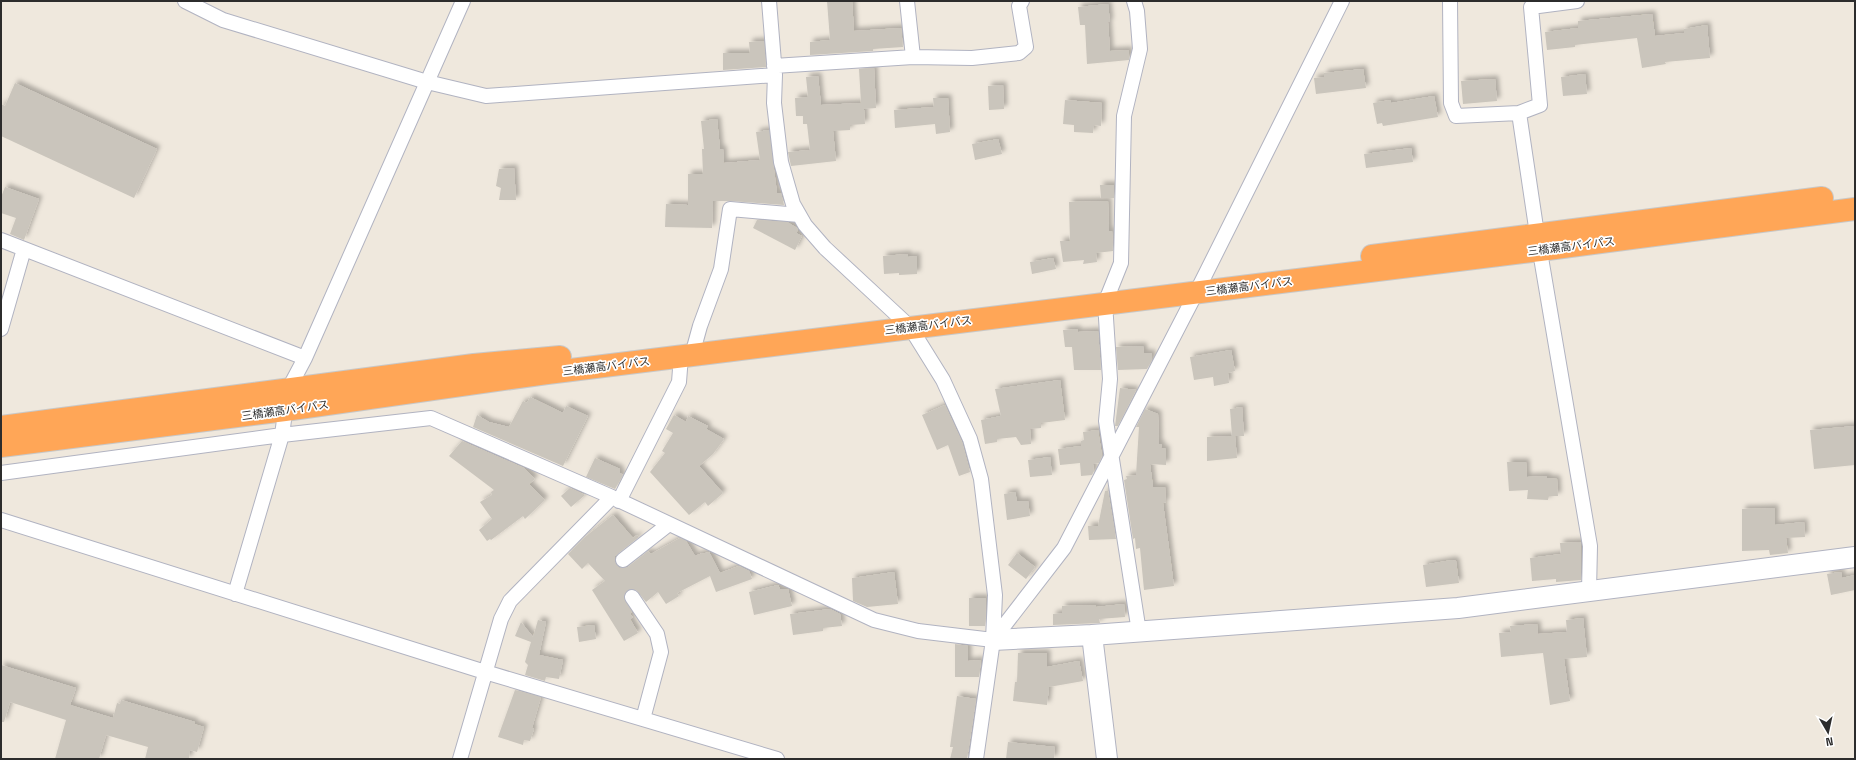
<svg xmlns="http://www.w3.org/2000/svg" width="1856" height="760" viewBox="0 0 1856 760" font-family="'Space Grotesk','Noto Sans JP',sans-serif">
  <defs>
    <filter id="shadow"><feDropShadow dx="3.5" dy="-3.5" stdDeviation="2" flood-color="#0004"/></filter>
  </defs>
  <rect width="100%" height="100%" fill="#efe8dd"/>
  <path fill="#cac5bc" filter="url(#shadow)" d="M827 1H852L854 31 901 28 903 47 873 49V51L810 55V42L830 40Z
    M1108 4 1110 22H1108L1110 51 1129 50V60L1087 64 1085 25H1080L1078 7Z
    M1652 14 1655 36 1684 33V29L1707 25 1710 58 1665 62 1666 64 1642 68 1637 38 1575 45V47L1547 50 1545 32 1578 28V21Z
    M764 41 766 67 723 70V53H750L749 42Z
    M874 68 876 108 864 109 865 124 850 125V130L833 131 836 161 791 166 788 152 810 150 807 124H803V116H796L795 98 808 97 806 77 818 76 821 105 861 103 859 69Z
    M1363 69 1366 88 1316 94 1314 78 1324 77V73Z
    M1585 74 1587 94 1563 96 1561 77Z
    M1495 79 1497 101 1463 104 1461 81Z
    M15 83 157 149 134 198 1 136V104L5 106Z
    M1003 85 1004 109 989 110 988 86Z
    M1434 96 1438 117 1383 126 1382 123 1377 124 1373 103 1390 100 1391 103Z
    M933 98H948L950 132 936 134 935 124 895 128 894 110 934 107Z
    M1065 100 1102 103 1101 126 1094 125 1093 133 1074 132V125L1063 124Z
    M717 119 720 149H723L724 163 760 160 756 132 769 130 777 193H781L784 205 731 201H713L712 228 665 227 666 204 688 205V174H703L702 149H704L701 121Z
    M998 139 1002 154 975 160 972 144Z
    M1411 148 1413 162 1366 168 1364 154Z
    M514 168 516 200H499L501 188 496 186 499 169Z
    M1100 185H1114V198H1101Z
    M5 187 39 199 24 240 10 234 16 218 1 213V197Z
    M1108 201 1109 231H1112L1113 251 1096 253 1097 262 1083 264 1084 260 1063 262 1060 241H1070L1069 202Z
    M757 220 787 222 797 228 798 230 796 233 802 236 795 250 753 228Z
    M908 254V257L917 256V274L899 275V273L884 274 883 256Z
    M1053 258 1056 269 1032 274 1030 262Z
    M1077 329 1078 332 1098 331 1101 370H1074L1072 347H1065L1063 330Z
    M1143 346 1144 353H1152V360L1147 369 1118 370 1116 347Z
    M1231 350 1235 371 1228 373 1229 383 1214 386 1213 377 1194 380 1190 357Z
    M1060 380 1065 420 1041 423V428L1030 429 1031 444 1021 445 1016 437 997 439V442L985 444 981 420 1001 416 995 389Z
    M1120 388 1136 390 1118 426H1115Z
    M530 397 563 413 566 406 588 416 563 466 473 427 477 415 489 422 509 427 523 401 527 403Z
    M945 405 962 442 970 472 959 476 948 445 937 450 922 415Z
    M1242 407 1244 436H1235L1237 458 1207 461V437L1232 436 1230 409Z
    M1145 409 1158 414 1159 444H1162L1161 448 1166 449V465L1150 464 1153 487H1165L1166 502 1163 503 1174 586 1144 590 1140 548 1136 549 1135 538 1133 539 1124 480 1127 479 1126 476 1136 475 1139 427H1136Z
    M674 415 686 422 688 416 708 426 706 429 724 439 713 454 699 466 723 493 708 506 705 502 689 515 650 472 665 453 662 451 673 433 666 429Z
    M1855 426V465L1814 469 1810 430Z
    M1098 430 1102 456 1099 463 1093 464 1094 471 1092 475 1081 476 1080 463 1060 465 1058 449 1081 446V441L1084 440 1083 432Z
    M462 441 524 468 535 479 529 484 545 500 525 519 523 516 491 540 490 539 487 541 479 530 492 519 480 502 492 495 491 492 494 490 449 456Z
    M1050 457 1052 475 1030 477 1028 460Z
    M595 458 620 469V473L623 475 615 489 586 477Z
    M1507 462H1526L1527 477 1547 476V478L1557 479 1558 496H1549L1548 500 1527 499 1528 490 1509 491Z
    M570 488 585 495 571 507 561 496Z
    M1105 491H1108L1116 539 1089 540 1088 526H1098Z
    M1015 492 1017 501H1028L1030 516 1007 520 1004 494Z
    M1775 508V525L1804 522 1805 537 1786 538 1788 553 1770 555 1769 550 1742 551V509Z
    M613 515 633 538 637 535 639 537 615 556V562L619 568 628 567 648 551 651 554 680 538 686 541 695 556 702 553V554L709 552 720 573 739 566 749 571 752 579 716 592 710 576 677 593 679 596 666 604 658 592 646 602 636 590H628L625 593 624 598 632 612 630 614 633 617 630 619 638 633 624 641 592 590 605 581 588 563 582 569 568 554 585 537Z
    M1581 542V580L1556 582V579L1532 581 1530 558 1561 554 1560 543Z
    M1017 553 1035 567 1026 579 1008 565Z
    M1452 560 1456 561 1459 583 1426 587 1423 565Z
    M894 572 898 604 867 607 853 601 852 578Z
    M1841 572 1842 578 1855 575V590L1831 595 1827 574Z
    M778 585 780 589H788L792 606 754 615 749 592Z
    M969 598H986L985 626H969Z
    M1124 604 1125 617 1099 619 1100 623 1053 625V614L1062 613V606L1096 605V607Z
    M830 609 840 614 842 626 823 628V631L793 635 790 614Z
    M1583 618 1587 657 1564 659 1570 701 1550 705 1543 653 1501 657 1499 633 1511 632 1510 626 1537 624 1538 634 1567 632 1566 620Z
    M538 620 546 622 539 655 563 660 559 679 546 677 545 681 525 675 528 665 525 662 531 642 515 636 521 622 533 637Z
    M594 625 596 639 579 642 577 627Z
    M955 644 968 646V661L981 660 979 677H955Z
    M1018 653H1047V667L1079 661 1083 681 1049 687 1047 705 1013 701 1015 682H1017Z
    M1 665 76 688 70 705 113 718 117 703 120 704 121 700 195 722 194 724 204 727 197 752 190 750 189 759H145L148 747 106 735 99 759H55L66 720 10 702 4 722H1Z
    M515 690 541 697 532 728 534 729 530 741 524 740 523 745 498 737Z
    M957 696 976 699 967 759H950L953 747H950Z
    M1008 742 1055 747 1054 759H1006Z"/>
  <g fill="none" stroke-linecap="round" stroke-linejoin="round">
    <g stroke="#b1b3c1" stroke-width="16">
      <path id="street" d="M185 1 223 20 427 82 486 96 775 75
        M769 1 775 75 774 103 781 162 793 204 805 225 825 248 910 327 943 380 970 439 981 479 995 595 993 640 976 759
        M907 1 913 57
        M1134 1 1137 11 1140 49 1124 116 1121 263 1105 303 1110 379 1106 421 1139 632
        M1450 1 1451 103 1456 116 1519 113 1540 105 1531 7 1577 1
        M774 66 913 57 972 58 1019 53 1026 47 1019 6 1022 1
        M1519 113 1537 234 1590 546 1589 591
        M1 240 305 358
        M1 329 24 249
        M692 355 700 326 721 269 730 209 799 215
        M1 473 282 435 431 418 612 497 874 620 918 631 993 640
        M619 501 679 382 681 356
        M1 520 485 672 777 759
        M623 560 669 524
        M235 594 282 435 288 390 305 358 463 1
        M632 597 657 634 661 652 643 719
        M993 640 1064 548 1196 293 1342 1
        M460 759 501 619 510 601 612 497"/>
    </g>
    <g stroke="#b1b3c1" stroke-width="22">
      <path id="secondary" d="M1092 635 1107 759
        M993 640 1092 635 1458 608 1855 557"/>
    </g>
    <g stroke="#c8c8c8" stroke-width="24">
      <path id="highway" d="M1372 256 1822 198
        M1 427 474 365 560 357
        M1 446 285 410 547 373 1540 250 1855 209"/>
    </g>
    <use href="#street" stroke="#fff" stroke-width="14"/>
    <use href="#secondary" stroke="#fff" stroke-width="20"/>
    <use href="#highway" stroke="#ffa657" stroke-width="22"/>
  </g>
  <g text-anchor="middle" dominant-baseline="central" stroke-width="3.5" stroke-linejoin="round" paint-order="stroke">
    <g font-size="11" fill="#2c2c2c" stroke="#fff">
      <text transform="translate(1571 246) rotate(-7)">三橋瀬高バイパス</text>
      <text transform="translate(1249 286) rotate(-7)">三橋瀬高バイパス</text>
      <text transform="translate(928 325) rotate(-7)">三橋瀬高バイパス</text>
      <text transform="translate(606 366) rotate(-7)">三橋瀬高バイパス</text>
      <text transform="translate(285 410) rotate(-8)">三橋瀬高バイパス</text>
    </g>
  </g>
  <rect width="1856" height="760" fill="none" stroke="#2c2c2c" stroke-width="4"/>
  <g transform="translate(1828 732) rotate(171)" stroke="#ffffff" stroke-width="3" paint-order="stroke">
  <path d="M0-3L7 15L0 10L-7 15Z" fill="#2c2c2c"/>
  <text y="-6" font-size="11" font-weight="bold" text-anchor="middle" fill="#2c2c2c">N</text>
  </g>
</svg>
